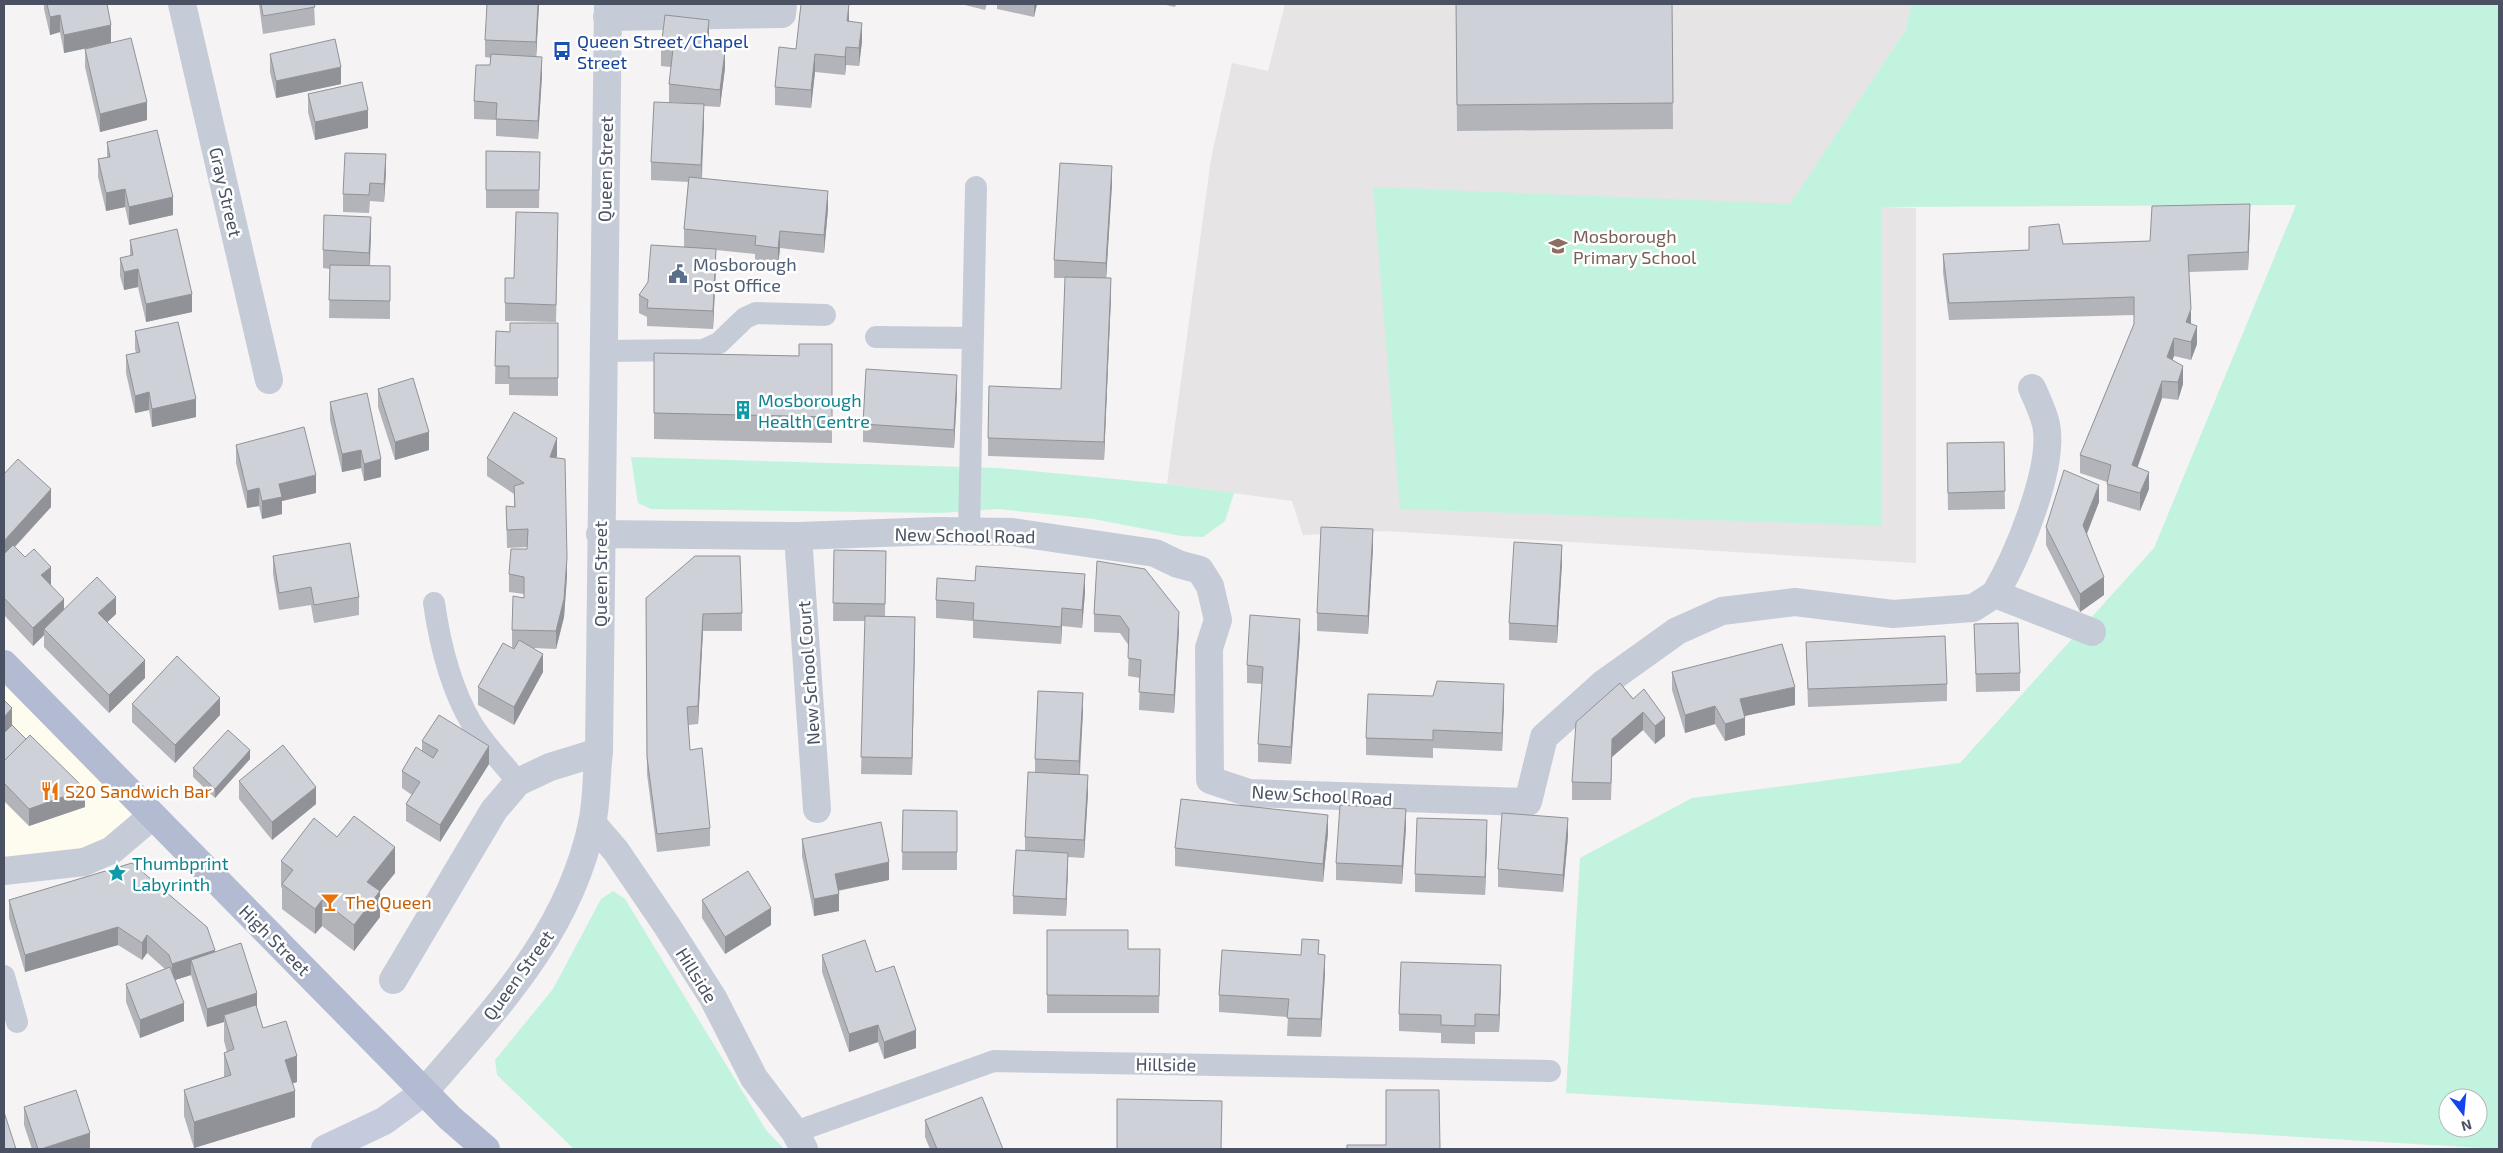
<svg xmlns="http://www.w3.org/2000/svg" width="2503" height="1153" viewBox="0 0 2503 1153" font-family="'Exo 2',sans-serif">
  <rect width="100%" height="100%" fill="#f5f3f3"/>
  <path fill="#fdfcee" d="M4 664 152 816 112 850 4 871Z"/>
  <path fill="#e6e4e5" d="M1285 4H1911L1906 29 1791 204 1916 208V563L1386 531 1303 535 1292 501 1167 484 1211 159 1232 63 1268 71Z"/>
  <path fill="#c1f3df" fill-rule="evenodd" d="M1911 4H2499V1149L1566 1093 1580 858 1692 798 1960 763 2154 548 2296 205 1881 207V526L1400 509 1373 187 1790 204 1906 29ZM2448 1098H2478V1128H2448Z
    M631 457 999 468 1167 484 1234 493 1225 521 1203 537 1181 536 1094 519 998 509 939 513 651 509 638 503Z
    M613 891 625 899 766 1130 784 1149H574L497 1075 495 1060 553 989 601 899Z"/>
  <g fill="none" stroke-linecap="round" stroke-linejoin="round">
    <path stroke="#c6ccd7" stroke-width="22" d="M876 337 973 338
      M602 351 703 350 719 343 745 318 756 313 825 315
      M969 532 976 187
      M434 603C440 645 450 687 472 724 484 744 503 763 518 782
      M4 976 17 1022
      M795 1132 994 1061 1550 1071"/>
    <path stroke="#c6ccd7" stroke-width="28" d="M182 4 269 380
      M607 17 782 14 783 4
      M600 534 798 536 938 531 1012 532 1155 553 1178 564 1200 570 1210 586 1218 620 1209 648 1210 780 1249 793 1528 802 1544 737 1603 684 1677 631 1722 611 1795 602 1893 614 1973 608 1995 594 2092 632
      M798 536 817 809
      M1995 594C2017 557 2055 467 2046 424 2043 412 2037 399 2032 388
      M592 823 616 851 667 926 713 998 754 1078 795 1132 804 1149
      M4 871 84 862 112 850 152 816
      M393 980 494 810 518 782 550 767 599 752
      M424 1092C495 1009 568 935 592 824 597 801 596 775 599 752L608 4"/>
    <path stroke="#c5cbdc" stroke-width="28" d="M325 1149 384 1121 424 1092"/>
    <path stroke="#b2bbd2" stroke-width="28" d="M4 664 450 1118 486 1149"/>
  </g>
  <path fill="#b2b4ba" d="M44 4H107L111 43 147 120 100 132 85 67V49L107 44 64 53 60 32 50 35 44 9Z
    M259 4H314L315 25 263 34Z
    M539 4 536 57 542 75 538 139 496 136V120L474 119V101L490 65 491 58 485 57V40Z
    M965 4H987L985 10 965 5Z
    M997 4H1037L1034 17 997 9Z
    M1162 4H1176L1175 7Z
    M1456 4H1672L1673 129 1457 131Z
    M849 22 862 41 859 66 846 65 845 75 815 72 811 108 775 105V87L796 49Z
    M709 38 708 49 725 68 720 107 704 106V122L702 178 828 209 824 253 780 248 778 266 755 263V254L716 250V267L713 329 647 326V317L639 313V295L684 247V229L688 182 651 180V162L682 103 669 102V84L671 67 661 66V48Z
    M270 54 341 84 276 98 270 72Z
    M308 94 368 128 315 140 308 112Z
    M107 142 173 215 129 225 125 207 106 211 98 177V159L107 157Z
    M486 151 540 152 539 208H486Z
    M386 172 384 202 370 201 369 213 343 212V194Z
    M1112 184 1106 278 1111 296 1104 460 988 456V438L1061 389 1065 278H1054V260Z
    M2250 221 2248 270 2189 272 2191 324 2197 344 2191 360 2174 356 2172 360 2183 384 2178 400 2162 398 2137 467 2149 489 2140 511 2107 501V482L2080 473V455L2134 324V315L1949 320 1943 272V254L2029 250V227L2063 244 2150 241Z
    M558 231 556 322 505 321V303L514 278Z
    M371 235 370 266H390V319L329 318 330 269 323 268V250Z
    M130 240 192 312 146 322 138 287 124 290 120 276V258L130 256Z
    M558 323V396L509 395V384H495L496 331 510 332Z
    M135 331 196 417 152 427 149 410 135 413 126 373V355L136 353 135 349Z
    M832 344V443L654 439V353L799 356Z
    M378 389 429 450 395 460 378 407Z
    M957 393 954 448 863 442V424Z
    M330 402 381 477 364 481 361 468 342 472 330 420Z
    M2004 442 2005 509 1948 510 1947 443Z
    M236 445 316 493 282 501V514L262 519 259 506 247 508 236 463Z
    M557 456 556 458 567 576 564 617 556 649 533 648 543 672 514 725 478 705V687L515 648H512V630L524 598V594L509 592V574L527 549V547L507 548 506 506 514 507V494L487 476V458Z
    M4 474 51 507 15 547 51 585 64 610 116 614 107 622 145 678 109 713 44 647V635L33 646 4 615Z
    M2099 502 2087 534 2104 595 2080 612 2046 545V527Z
    M1373 547 1368 634 1317 631V613Z
    M834 550 886 551 885 616 915 635 912 775 861 774 865 621H833Z
    M273 556 359 597V615L314 623 311 605 279 610 273 574Z
    M1097 561 1179 630 1174 713 1139 710 1140 678 1128 676 1129 646 1120 633 1094 632V614Z
    M1562 563 1557 643 1509 640V623Z
    M975 581 1085 592 1082 628 1062 626 1061 644 973 638V621L936 618V600Z
    M646 598 742 613V631H703L698 724 688 725 690 750 710 828V846L657 852 647 774Z
    M1974 624 2020 673V691L1976 692Z
    M1300 637 1291 764 1258 762V744L1262 684 1247 683V665Z
    M1806 642 1947 684V701L1808 707Z
    M1672 672 1795 705 1745 716V735L1725 741 1715 724 1685 733 1672 690Z
    M1620 683 1665 736 1655 744 1643 730 1612 757 1611 800H1572V782Z
    M4 700 12 725 85 807 29 826 4 801Z
    M1504 701 1502 751 1433 748V758L1366 755V738Z
    M132 704 220 715 175 763 132 722Z
    M1083 711 1080 775 1088 793 1084 858 1068 857 1066 916 1013 914V896L1025 850V837L1035 773V759Z
    M422 741 489 764 440 842 406 821V804L412 795 402 788V771L422 750Z
    M250 759 215 798 193 777V768Z
    M239 781 316 804 272 840 239 799Z
    M903 810 957 811V870H902Z
    M1406 827 1402 884 1336 880V863Z
    M1328 833 1323 882 1175 866V848Z
    M1568 836 1563 892 1498 887V869Z
    M337 837 395 873 380 891V917L354 951 322 926 315 934 282 909V888L281 887V861Z
    M1487 838 1485 895 1415 892V874Z
    M802 839 889 880 838 891 839 911 814 916 802 856Z
    M132 863 215 952 257 1009 263 1028 297 1082 293 1083 295 1117 194 1148 184 1116V1090L224 1077V1053L227 1052 224 1041V1022L207 1027 191 975 175 980 184 1021 140 1038 126 1002V984L165 969 147 953 142 960 118 945 25 972 9 918V900Z
    M702 900 771 925 725 954 702 918Z
    M1047 930 1128 949H1160L1159 1013H1047Z
    M1319 954 1325 973 1321 1037 1287 1036 1288 1017 1219 1012V995L1301 955Z
    M822 955 876 972 916 1048 884 1059 878 1042 849 1052 822 972Z
    M1501 983 1499 1032H1475V1044L1441 1043V1033L1399 1031V1014Z
    M24 1107 90 1149H32L24 1125Z
    M925 1120 1003 1149H930L925 1137Z"/>
  <path fill="#919297" d="M538 4H539L536 60V42Z
    M849 4V21L847 39V21Z
    M1034 4H1037L1034 17Z
    M60 15V32L50 35V17Z
    M709 20V38L706 66V48Z
    M862 23V41L859 66V48Z
    M111 25V43L64 53V35Z
    M846 47V65L845 75V57Z
    M725 51V68L720 107V90Z
    M815 54V72L811 108V90Z
    M542 57V75L538 139V121Z
    M341 67V84L276 98V81Z
    M147 102V120L100 132V114Z
    M704 104V122L701 183V165Z
    M368 110V128L315 140V122Z
    M386 154V172L384 202V184Z
    M5 160V178L4 179V162Z
    M1112 166V184L1106 281V263Z
    M125 189V207L106 211V193Z
    M828 191V209L824 253V235Z
    M173 197V215L129 225V207Z
    M2250 204V221L2248 270V252Z
    M371 217V235L369 271V253Z
    M780 231V248L778 266V248Z
    M716 249V267L713 329V311Z
    M138 269V287L124 290V272Z
    M1111 278V296L1104 460V442Z
    M192 294V312L146 322V304Z
    M2191 309V326L2186 322Z
    M2197 326V344L2191 360V342Z
    M2174 338V356L2167 375V357Z
    M2183 366V384L2178 400V382Z
    M957 375V393L954 448V430Z
    M2162 381V398L2132 483V465Z
    M149 392V410L135 413V396Z
    M196 399V417L152 427V409Z
    M429 432V450L395 460V442Z
    M557 438V456L550 474V457Z
    M361 450V468L342 472V454Z
    M381 459V477L364 481V464Z
    M2149 472V489L2140 511V493Z
    M316 475V493L282 501V514L262 519V501L279 484Z
    M2099 485V502L2083 543V525Z
    M259 488V506L247 508V491Z
    M51 489V507L4 558V541Z
    M1373 529V547L1368 634V616Z
    M1562 545V563L1557 643V626Z
    M567 558V576L564 617 556 649V631Z
    M51 567V585L41 593V575Z
    M1085 574V592L1082 628V610Z
    M2104 577V595L2080 612V594Z
    M116 597V614L98 631V613Z
    M64 599V617L44 629V635L33 646V628Z
    M1062 608V626L1061 644V627Z
    M1179 612V630L1174 713V695Z
    M703 614V631L698 724V706Z
    M915 617V635L912 775V758Z
    M1300 619V637L1291 764V747Z
    M543 654V672L514 725V707Z
    M145 660V678L109 713V695Z
    M1504 684V701L1502 751V733Z
    M1795 687V705L1740 717V699Z
    M1083 693V711L1079 779V761Z
    M220 698V715L175 763V745Z
    M1715 706V724L1685 733V715Z
    M12 708V734L4 742V717Z
    M1643 712V730L1612 757 1611 800 1612 739Z
    M1665 718V736L1655 744V726Z
    M1745 718V735L1725 741V724Z
    M489 746V764L440 842V825Z
    M250 750V759L215 798V789Z
    M1088 775V793L1084 858V840Z
    M316 787V804L272 840V822Z
    M85 789V807L29 826V809Z
    M1406 809V827L1402 884V866Z
    M1328 815V833L1323 882V864Z
    M1568 818V836L1563 892V875Z
    M1487 820V838L1485 895V877Z
    M395 847V873L370 904 380 891V917L354 951V925L367 882Z
    M1068 853V871L1066 916V899Z
    M889 862V880L835 891V874Z
    M839 894V911L814 916V899Z
    M322 900V926L315 934V909Z
    M771 908V925L725 954V937Z
    M118 927V945L25 972V955Z
    M147 935V953L142 960V943Z
    M215 950V968L191 960V975L172 981V964Z
    M1325 955V973L1321 1037V1019Z
    M1501 965V983L1499 1032V1015Z
    M257 993V1011L224 1015V1022L207 1027V1009Z
    M184 1003V1021L140 1038V1020Z
    M878 1025V1042L849 1052V1034Z
    M916 1030V1048L884 1059V1042Z
    M297 1056V1082L285 1086V1060Z
    M295 1091V1117L194 1148V1122Z
    M90 1133V1149H41Z"/>
  <path fill="#cfd1d8" stroke="#919297" d="M47 4H107L111 25 64 35 60 15 50 17Z
    M261 4H314L315 7 263 16Z
    M487 4H538L536 42 485 40Z
    M801 4H849L847 21 862 23 859 48 846 47 845 57 815 54 811 90 775 87 779 47 796 49Z
    M1456 4H1672L1673 103 1457 105Z
    M665 15 709 20 706 48 725 51 720 90 669 84 673 49 661 48Z
    M131 38 147 102 100 114 85 49Z
    M335 39 341 67 276 81 270 54Z
    M491 54 542 57 538 121 496 119 497 103 474 101 476 65H490Z
    M362 82 368 110 315 122 308 94Z
    M654 102 704 104 701 165 651 162Z
    M157 130 173 197 129 207 125 189 106 193 98 159 110 157 107 142Z
    M486 151 540 152 539 190H486Z
    M345 153 386 154 384 184 370 183 369 195 343 194Z
    M1060 163 1112 166 1106 263 1054 260Z
    M689 177 828 191 824 235 780 231 778 248 755 245 756 236 684 229Z
    M2250 204 2248 252 2188 255 2191 309 2186 322 2197 326 2191 342 2174 338 2167 357 2183 366 2178 382 2162 381 2132 465 2149 472 2140 493 2107 484 2111 465 2080 455 2134 324V297L1949 303 1943 254 2029 250V227L2059 224 2063 244 2150 241 2152 206Z
    M516 212 558 213 556 305 505 303V278H514Z
    M324 215 371 217 369 253 323 250Z
    M177 229 192 294 146 304 138 269 124 272 120 258 133 255 130 240Z
    M651 245 716 249 713 311 647 308 648 300 639 295 648 282Z
    M330 265 390 266V301L329 300Z
    M1065 277 1111 278 1104 442 988 438 989 386 1061 389Z
    M178 322 196 399 152 409 149 392 135 396 126 355 140 352 135 331Z
    M510 323H558V378H509V366H495L496 331 510 332Z
    M799 344H832V417L654 413V353L799 356Z
    M866 369 957 375 954 430 863 424Z
    M413 378 429 432 395 442 378 389Z
    M367 393 381 459 364 464 361 450 342 454 330 402Z
    M514 412 557 438 550 457 565 459 567 558 564 599 556 631 512 630 513 596 524 598V577L509 574 511 549H527L528 529 507 530 506 506 515 507 514 486 524 483 487 458Z
    M304 427 316 475 279 484 282 497 262 501 259 488 247 491 236 445Z
    M2004 442 2005 491 1948 493 1947 443Z
    M18 459 51 489 4 541V474Z
    M2064 470 2099 485 2083 525 2104 577 2080 594 2046 527Z
    M1321 527 1373 529 1368 616 1317 613Z
    M1514 542 1562 545 1557 626 1509 623Z
    M350 543 359 597 314 605 311 587 279 593 273 556Z
    M13 545 25 557 34 549 51 567 41 575 64 599 33 628 4 598V554Z
    M834 550 886 551 885 604 833 603Z
    M695 556H740L742 613 703 614 698 706 687 707 690 750 702 748 710 828 657 834 647 757 646 598Z
    M1097 561 1145 569 1179 612 1174 695 1139 692 1141 660 1128 658 1129 629 1120 616 1094 614Z
    M976 566 1085 574 1082 610 1062 608 1061 627 973 620 974 603 936 600 937 578 975 581Z
    M97 577 116 597 98 613 145 660 109 695 44 629Z
    M1250 615 1300 619 1291 747 1258 744 1263 667 1247 665Z
    M865 616 915 617 912 758 861 757Z
    M2018 623 2020 673 1976 674 1974 624Z
    M1945 636 1947 684 1808 689 1806 642Z
    M519 640 543 654 514 707 478 687 503 643 514 649Z
    M1782 644 1795 687 1740 699 1745 718 1725 724 1715 706 1685 715 1672 672Z
    M177 656 220 698 175 745 132 704Z
    M1437 681 1504 684 1502 733 1433 730V740L1366 738 1368 694 1433 696Z
    M1620 683 1633 699 1644 689 1665 718 1655 726 1643 712 1612 739 1611 783 1572 782 1576 722Z
    M1038 691 1083 693 1079 761 1035 759Z
    M4 700 12 708 4 717Z
    M439 715 489 746 440 825 406 804 420 782 402 771 416 747 433 758 438 750 422 741Z
    M12 725 26 739 4 761V733Z
    M228 730 250 750 215 789 193 768Z
    M30 735 85 789 29 809 4 783V761Z
    M283 745 316 787 272 822 239 781Z
    M1028 772 1088 775 1084 840 1025 837Z
    M1181 799 1328 815 1323 864 1175 848Z
    M1340 805 1406 809 1402 866 1336 863Z
    M903 810 957 811V852H902Z
    M1502 813 1568 818 1563 875 1498 869Z
    M354 816 395 847 367 882 380 891 354 925 322 900 315 909 282 884 293 870 281 861 314 818 337 837Z
    M1417 818 1487 820 1485 877 1415 874Z
    M881 822 889 862 835 874 839 894 814 899 802 839Z
    M1016 850 1068 853 1066 899 1013 896Z
    M132 863 207 927 215 950 172 964 169 955 147 935 142 943 118 927 25 955 9 900Z
    M748 871 771 908 725 937 702 900Z
    M1047 930H1128V949H1160L1159 996 1047 995Z
    M1302 939 1319 940 1318 954 1325 955 1321 1019 1287 1018 1289 999 1219 995 1222 950 1301 955Z
    M865 940 876 972 894 966 916 1030 884 1042 878 1025 849 1034 822 955Z
    M241 943 257 993 207 1009 191 960Z
    M1401 962 1501 965 1499 1015 1475 1014V1026L1441 1025V1015L1399 1014Z
    M170 967 184 1003 140 1020 126 984Z
    M256 1005 263 1028 286 1021 297 1056 285 1060 295 1091 194 1122 184 1090 231 1075 224 1053 234 1049 224 1015Z
    M76 1090 90 1133 41 1149H38L24 1107Z
    M1386 1090H1439L1440 1149H1347V1145H1386Z
    M982 1097 1003 1149H937L925 1120Z
    M1117 1099 1222 1101 1221 1149H1117Z
    M4 1112 16 1149H4Z"/>
  <defs>
    <g id="bus-bare" transform="scale(1.5)"><path d="M-5-6H5V4H4V6H2V4H-2V6H-4V4H-5ZM-3.5-4V0h7V-4ZM-3.5 1.2v1.5H-2V1.2ZM2 1.2v1.5H3.5V1.2Z" fill="#1a4fb4" stroke="#fff" stroke-width="2.5" paint-order="stroke"/></g>
    <g id="school-bare" transform="scale(1.5)"><path d="M0-5L7-2L0 1L-7-2ZM-4 1L0 2.5L4 1V4Q0 6-4 4Z" fill="#8d6e63" stroke="#fff" stroke-width="2.5" paint-order="stroke"/></g>
    <g id="civic-bare" transform="scale(1.5)"><path d="M-.6-6.5H3V-4.5H.6V-3L4-1V1h2V6H-6V1h2V-1L-.6-3ZM-1.2 2.5V6h2.4V2.5Z" fill="#5c6f8a" stroke="#fff" stroke-width="2.5" paint-order="stroke"/></g>
    <g id="building-bare" transform="scale(1.5)"><path d="M-4-6H4V6H1V3H-1V6H-4ZM-2.5-4.3h1.7v1.8h-1.7ZM.8-4.3h1.7v1.8H.8ZM-2.5-1h1.7V.8h-1.7ZM.8-1h1.7V.8H.8Z" fill="#0f9aa8" stroke="#fff" stroke-width="2.5" paint-order="stroke"/></g>
    <g id="restaurant-bare" transform="scale(1.5)"><path d="M-5-6h1v4h1v-4h1v4h1v-4h1v5L-1.5 .5V6h-2V.5L-5-1ZM5-6V6H3V1.5H1.5Q1.5-4 5-6Z" fill="#e8710a" stroke="#fff" stroke-width="2.5" paint-order="stroke"/></g>
    <g id="sight-bare" transform="scale(1.5)"><path d="M0-6L1.8-2.2L6-1.7L2.9 1.2L3.7 5.4L0 3.3L-3.7 5.4L-2.9 1.2L-6-1.7L-1.8-2.2Z" fill="#0f9aa8" stroke="#fff" stroke-width="2.5" paint-order="stroke"/></g>
    <g id="bar-bare" transform="scale(1.5)"><path d="M-6-5H6L.8 .8V4.5H3.5V6h-7V4.5H-.8V.8Z" fill="#e8710a" stroke="#fff" stroke-width="2.5" paint-order="stroke"/></g>
  </defs>
  <g fill-rule="evenodd">
    <use href="#bus-bare" x="562" y="51"/>
    <use href="#school-bare" x="1558" y="246"/>
    <use href="#civic-bare" x="678" y="274"/>
    <use href="#building-bare" x="743" y="410"/>
    <use href="#restaurant-bare" x="50" y="791"/>
    <use href="#sight-bare" x="117" y="873"/>
    <use href="#bar-bare" x="330" y="902"/>
  </g>
  <g text-anchor="middle" dominant-baseline="central" stroke-width="5" stroke-linejoin="round" paint-order="stroke">
    <g font-size="18" fill="#164399" stroke="#fff" text-anchor="start">
      <text x="577" y="41">Queen Street/Chapel<tspan x="577" dy="21">Street</tspan></text>
    </g>
    <g font-size="18" fill="#495162" stroke="#fff">
      <text transform="translate(605 169) rotate(-89)">Queen Street</text>
      <text transform="translate(226 192) rotate(77)">Gray Street</text>
      <text transform="translate(965 535) rotate(1)">New School Road</text>
      <text transform="translate(600 574) rotate(-90)">Queen Street</text>
      <text transform="translate(808 673) rotate(-94)">New School Court</text>
      <text transform="translate(1322 795) rotate(3)">New School Road</text>
      <text transform="translate(275 940) rotate(45)">High Street</text>
      <text transform="translate(518 975) rotate(-54)">Queen Street</text>
      <text transform="translate(697 975) rotate(58)">Hillside</text>
      <text transform="translate(1166 1064) rotate(1)">Hillside</text>
    </g>
    <g font-size="18" fill="#785e54" stroke="#fff" text-anchor="start">
      <text x="1573" y="236">Mosborough<tspan x="1573" dy="21">Primary School</tspan></text>
    </g>
    <g font-size="18" fill="#4e5e75" stroke="#fff" text-anchor="start">
      <text x="693" y="264">Mosborough<tspan x="693" dy="21">Post Office</tspan></text>
    </g>
    <g font-size="18" fill="#0d838f" stroke="#fff" text-anchor="start">
      <text x="758" y="400">Mosborough<tspan x="758" dy="21">Health Centre</tspan></text>
      <text x="132" y="863">Thumbprint<tspan x="132" dy="21">Labyrinth</tspan></text>
    </g>
    <g font-size="18" fill="#c56008" stroke="#fff" text-anchor="start">
      <text x="65" y="791">S20 Sandwich Bar</text>
      <text x="345" y="902">The Queen</text>
    </g>
  </g>
  <rect width="2503" height="1153" fill="none" stroke="#495162" stroke-width="10"/>
  <g transform="translate(2463 1113) rotate(164)"><circle r="24" fill="#ffffff" stroke="#b6b9c0"/>
  <path d="M0-4L9 19L0 12L-9 19Z" fill="#1344ef"/>
  <text y="-8" font-size="14" font-weight="bold" text-anchor="middle" fill="#495162">N</text>
  </g>
</svg>
